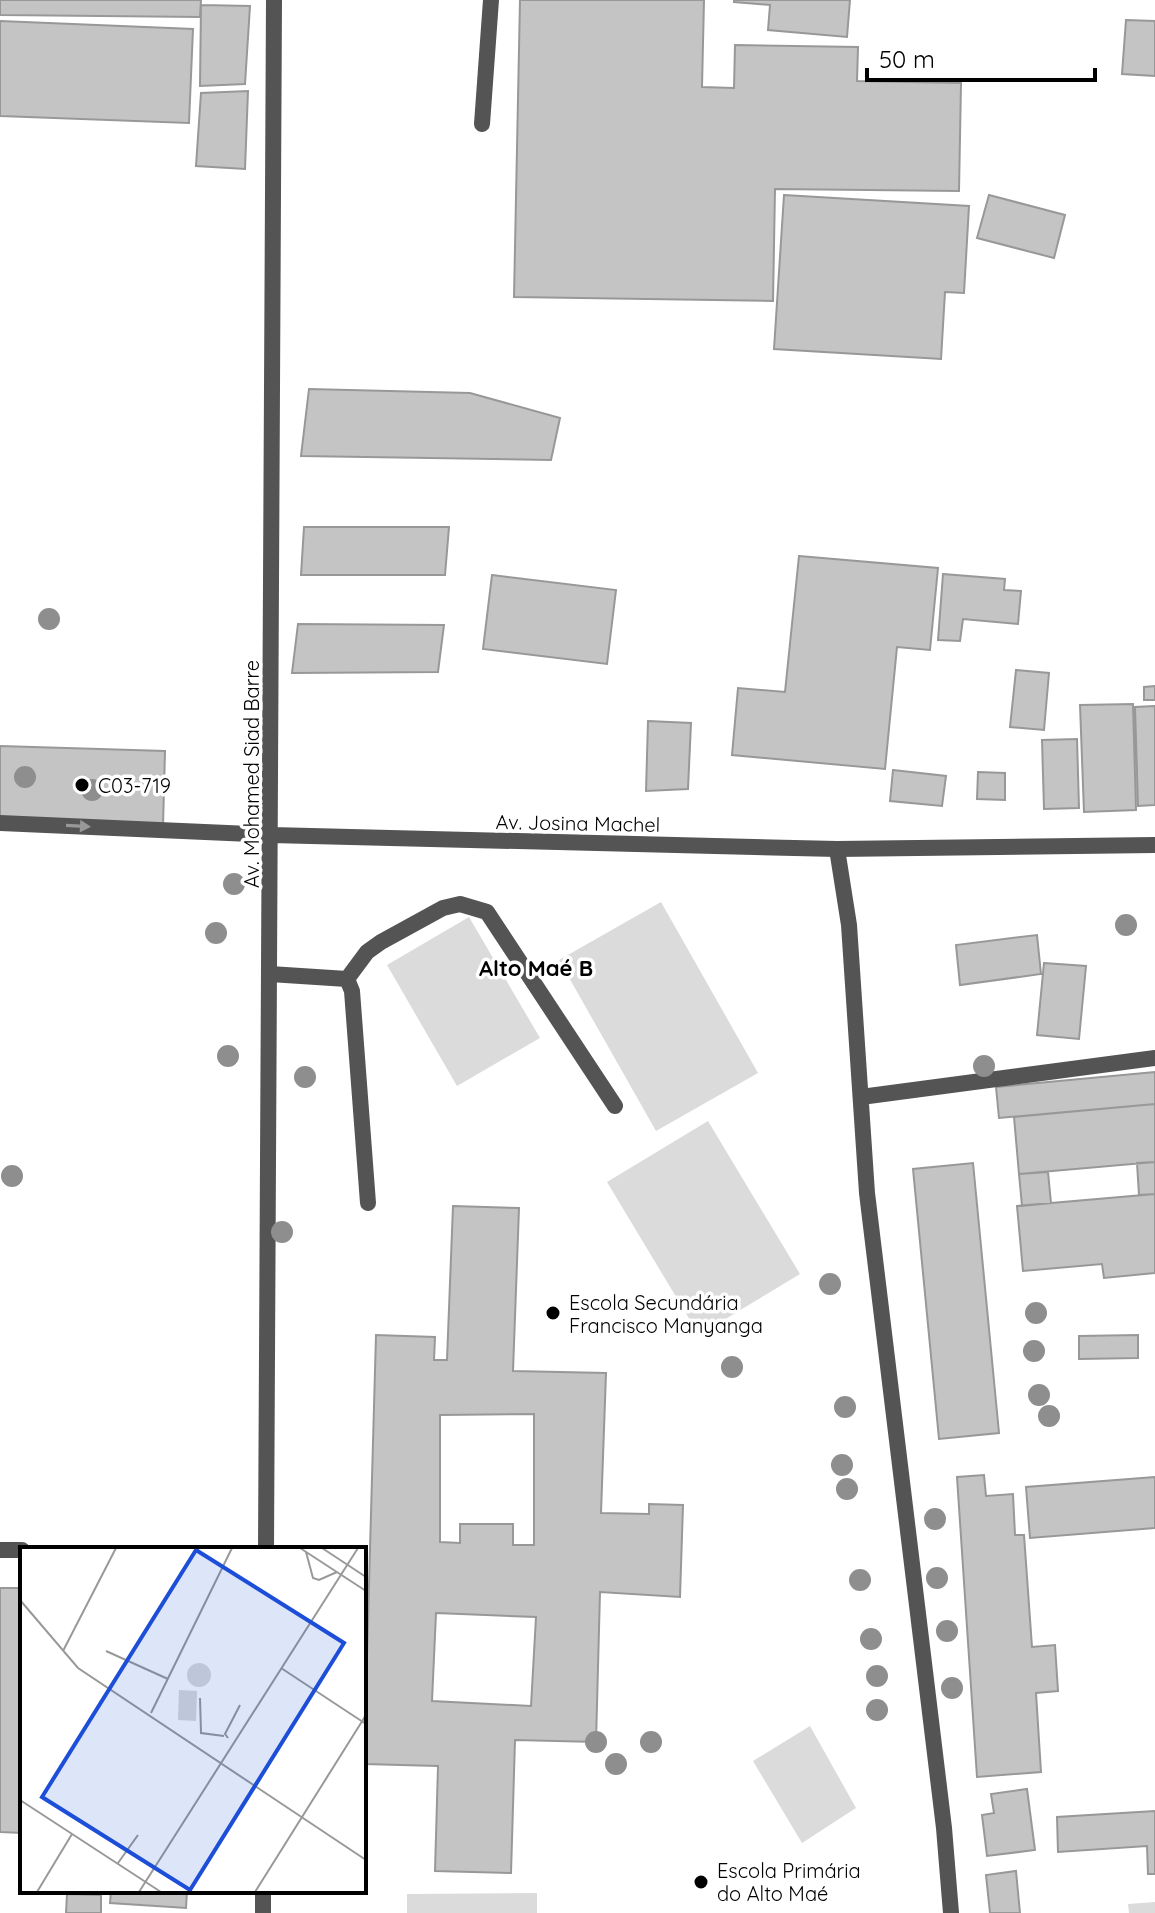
<svg xmlns="http://www.w3.org/2000/svg" width="1155" height="1913" viewBox="0 0 1155 1913" font-family="Quicksand,sans-serif">
  <rect width="100%" height="100%" fill="#fff"/>
  <path fill="#dbdbdb" d="M661 902 758 1073 656 1131 559 960Z
    M469 917 540 1038 457 1086 387 965Z
    M708 1121 800 1274 699 1335 607 1182Z
    M810 1726 856 1808 802 1843 753 1761Z
    M537 1893V1913H407V1894Z
    M1155 1902V1913H1129L1128 1904Z"/>
  <path fill="#c4c4c4" stroke="#989898" stroke-width="2" fill-rule="evenodd" d="M0 0H201L200 17 0 15Z
    M520 0H704L702 87 734 88 735 45 858 47 857 81 961 83 959 191 775 189 773 301 514 297Z
    M734 0H850L847 37 768 30 770 5 734 2Z
    M201 5 250 6 245 84 200 86Z
    M1126 20 1155 21V76L1122 74Z
    M0 21 193 29 189 123 0 116Z
    M248 91 245 169 196 166 201 93Z
    M784 195 969 206 964 293 945 292 941 359 774 349Z
    M989 195 1065 215 1054 258 977 238Z
    M309 389 470 393 560 418 551 460 301 456Z
    M304 527H449L445 575H301Z
    M799 556 938 568 930 650 897 647 885 769 732 755 738 688 785 692Z
    M943 574 1005 579 1004 590 1021 591 1018 624 963 619 960 641 938 640Z
    M492 575 616 590 607 664 483 649Z
    M298 624 444 625 438 672 292 673Z
    M1016 670 1049 673 1044 730 1010 727Z
    M1155 686V700H1144V687Z
    M1133 704 1136 810 1084 812 1080 705Z
    M1155 706V805L1138 806 1135 707Z
    M648 721 691 723 688 789 646 791Z
    M1077 739 1079 808 1044 809 1042 740Z
    M0 746 165 751 163 826 0 820Z
    M893 770 946 776 942 806 890 801Z
    M978 772 1005 773V800L977 799Z
    M1037 935 1041 974 960 985 956 945Z
    M1044 963 1086 966 1079 1039 1037 1035Z
    M1155 1072V1104L999 1118 996 1087Z
    M1155 1104V1162L1019 1174 1014 1117Z
    M1155 1162V1194L1139 1195 1137 1163Z
    M973 1163 999 1433 939 1439 913 1169Z
    M1048 1172 1051 1203 1022 1206 1019 1174Z
    M1155 1194V1273L1104 1278 1102 1264 1023 1271 1017 1206Z
    M453 1206 519 1208 513 1371 606 1373 601 1513 649 1514V1504L683 1505 680 1597 600 1592 596 1742 515 1740 511 1873 435 1871 438 1766 364 1764 376 1335 435 1337 434 1360H447ZM534 1414V1545H513V1524H460V1543L440 1542V1415ZM436 1613 536 1617 531 1706 432 1701Z
    M1138 1335V1358L1079 1359V1336Z
    M984 1475 986 1496 1013 1494 1015 1535H1024L1032 1647 1055 1645 1058 1691 1036 1693 1041 1772 977 1777 957 1477Z
    M1155 1477V1528L1030 1538 1026 1487Z
    M0 1588H22V1833L0 1832Z
    M1027 1789 1035 1850 987 1856 982 1815 994 1813 991 1794Z
    M1155 1811V1874H1148L1147 1846 1058 1852 1057 1817Z
    M1016 1871 1020 1913H990L986 1875Z
    M111 1891H187L186 1908 110 1903Z
    M67 1894 101 1895V1913H66Z"/>
  <g fill="none" stroke-linecap="round" stroke-linejoin="round">
    <path stroke="#545454" stroke-width="16" d="M482 124 491 0
      M837 849 849 925 867 1193 944 1828 951 1913
      M270 974 347 979 352 991 368 1203
      M347 979 367 952 381 942 443 908 460 904 487 912 615 1106
      M861 1097 1155 1058"/>
    <path stroke="#545454" stroke-width="16" d="M0 823 271 835 837 849 1155 845
      M266 1549 274 0
      M0 1550H22
      M263 1913V1891"/>
  </g>
  <g fill="#8e8e8e">
    <circle cx="49" cy="619" r="11"/>
    <circle cx="25" cy="777" r="11"/>
    <circle cx="92" cy="790" r="11"/>
    <circle cx="234" cy="884" r="11"/>
    <circle cx="1126" cy="925" r="11"/>
    <circle cx="216" cy="933" r="11"/>
    <circle cx="228" cy="1056" r="11"/>
    <circle cx="984" cy="1066" r="11"/>
    <circle cx="305" cy="1077" r="11"/>
    <circle cx="12" cy="1176" r="11"/>
    <circle cx="282" cy="1232" r="11"/>
    <circle cx="830" cy="1284" r="11"/>
    <circle cx="1036" cy="1313" r="11"/>
    <circle cx="1034" cy="1351" r="11"/>
    <circle cx="732" cy="1367" r="11"/>
    <circle cx="1039" cy="1395" r="11"/>
    <circle cx="845" cy="1407" r="11"/>
    <circle cx="1049" cy="1416" r="11"/>
    <circle cx="842" cy="1465" r="11"/>
    <circle cx="847" cy="1489" r="11"/>
    <circle cx="935" cy="1519" r="11"/>
    <circle cx="937" cy="1578" r="11"/>
    <circle cx="860" cy="1580" r="11"/>
    <circle cx="947" cy="1631" r="11"/>
    <circle cx="871" cy="1639" r="11"/>
    <circle cx="877" cy="1676" r="11"/>
    <circle cx="952" cy="1688" r="11"/>
    <circle cx="877" cy="1710" r="11"/>
    <circle cx="596" cy="1742" r="11"/>
    <circle cx="651" cy="1742" r="11"/>
    <circle cx="616" cy="1764" r="11"/>
  </g>
  <defs><path id="oneway-solid" d="M-6-.8H1V-3.2L6.5 0L1 3.2V.8H-6Z" transform="scale(2)"/></defs>
  <use fill="#989898" href="#oneway-solid" transform="translate(78 826) rotate(3)"/>
  <g fill="#000" stroke="#fff" stroke-width="3">
    <circle cx="82" cy="785" r="8"/>
    <circle cx="553" cy="1313" r="8"/>
    <circle cx="701" cy="1882" r="8"/>
  </g>
  <g text-anchor="middle" dominant-baseline="central" stroke-width="7" stroke-linejoin="round" paint-order="stroke">
    <g font-size="20" fill="#000" stroke="#fff">
      <text transform="translate(251 774) rotate(-90)">Av. Mohamed Siad Barre</text>
      <text transform="translate(578 823) rotate(1)">Av. Josina Machel</text>
    </g>
    <g font-size="20" fill="#000" stroke="#fff" text-anchor="start">
      <text x="98" y="785">C03-719</text>
      <text x="569" y="1302">Escola Secundária<tspan x="569" dy="23">Francisco Manyanga</tspan></text>
      <text x="717" y="1870">Escola Primária<tspan x="717" dy="23">do Alto Maé</tspan></text>
    </g>
    <g font-size="22" font-weight="bold" fill="#000" stroke="#fff">
      <text x="536" y="968">Alto Maé B</text>
    </g>
  </g>
  <g transform="translate(20 1547)">
    <rect width="346" height="346" fill="#fff"/>
    <path d="M167 128a12 12 0 1 1 24 0a12 12 0 1 1-24 0ZM159 143 177 144 176 174 158 173Z" fill="#dbdbdb"/>
    <path fill="none" stroke="#999" stroke-width="2" d="M280 1 346 44M302 1 346 30M286 5 293 31 299 33 317 25M0 53 58 121 346 313M43 104 96 1M86 104 148 132M261 121 346 177M180 151 181 186 204 189M131 166 212 1M208 191 205 187 220 158M0 253 141 345M98 316 118 288M17 345 52 287M119 345 338 1M235 345 346 168"/>
    <path fill="#1d4ed8" fill-opacity="0.15" stroke="#1d4ed8" stroke-width="4" d="M176 3 324 96 170 343 22 250Z"/>
    <rect width="346" height="346" fill="none" stroke="#000" stroke-width="4"/>
  </g>
  <path d="M867 68v12h228v-12" fill="none" stroke="#000000" stroke-width="4"/>
  <text x="879" y="68" font-size="24" fill="#000000" stroke="#ffffff" stroke-width="6" paint-order="stroke">50 m</text>
</svg>
